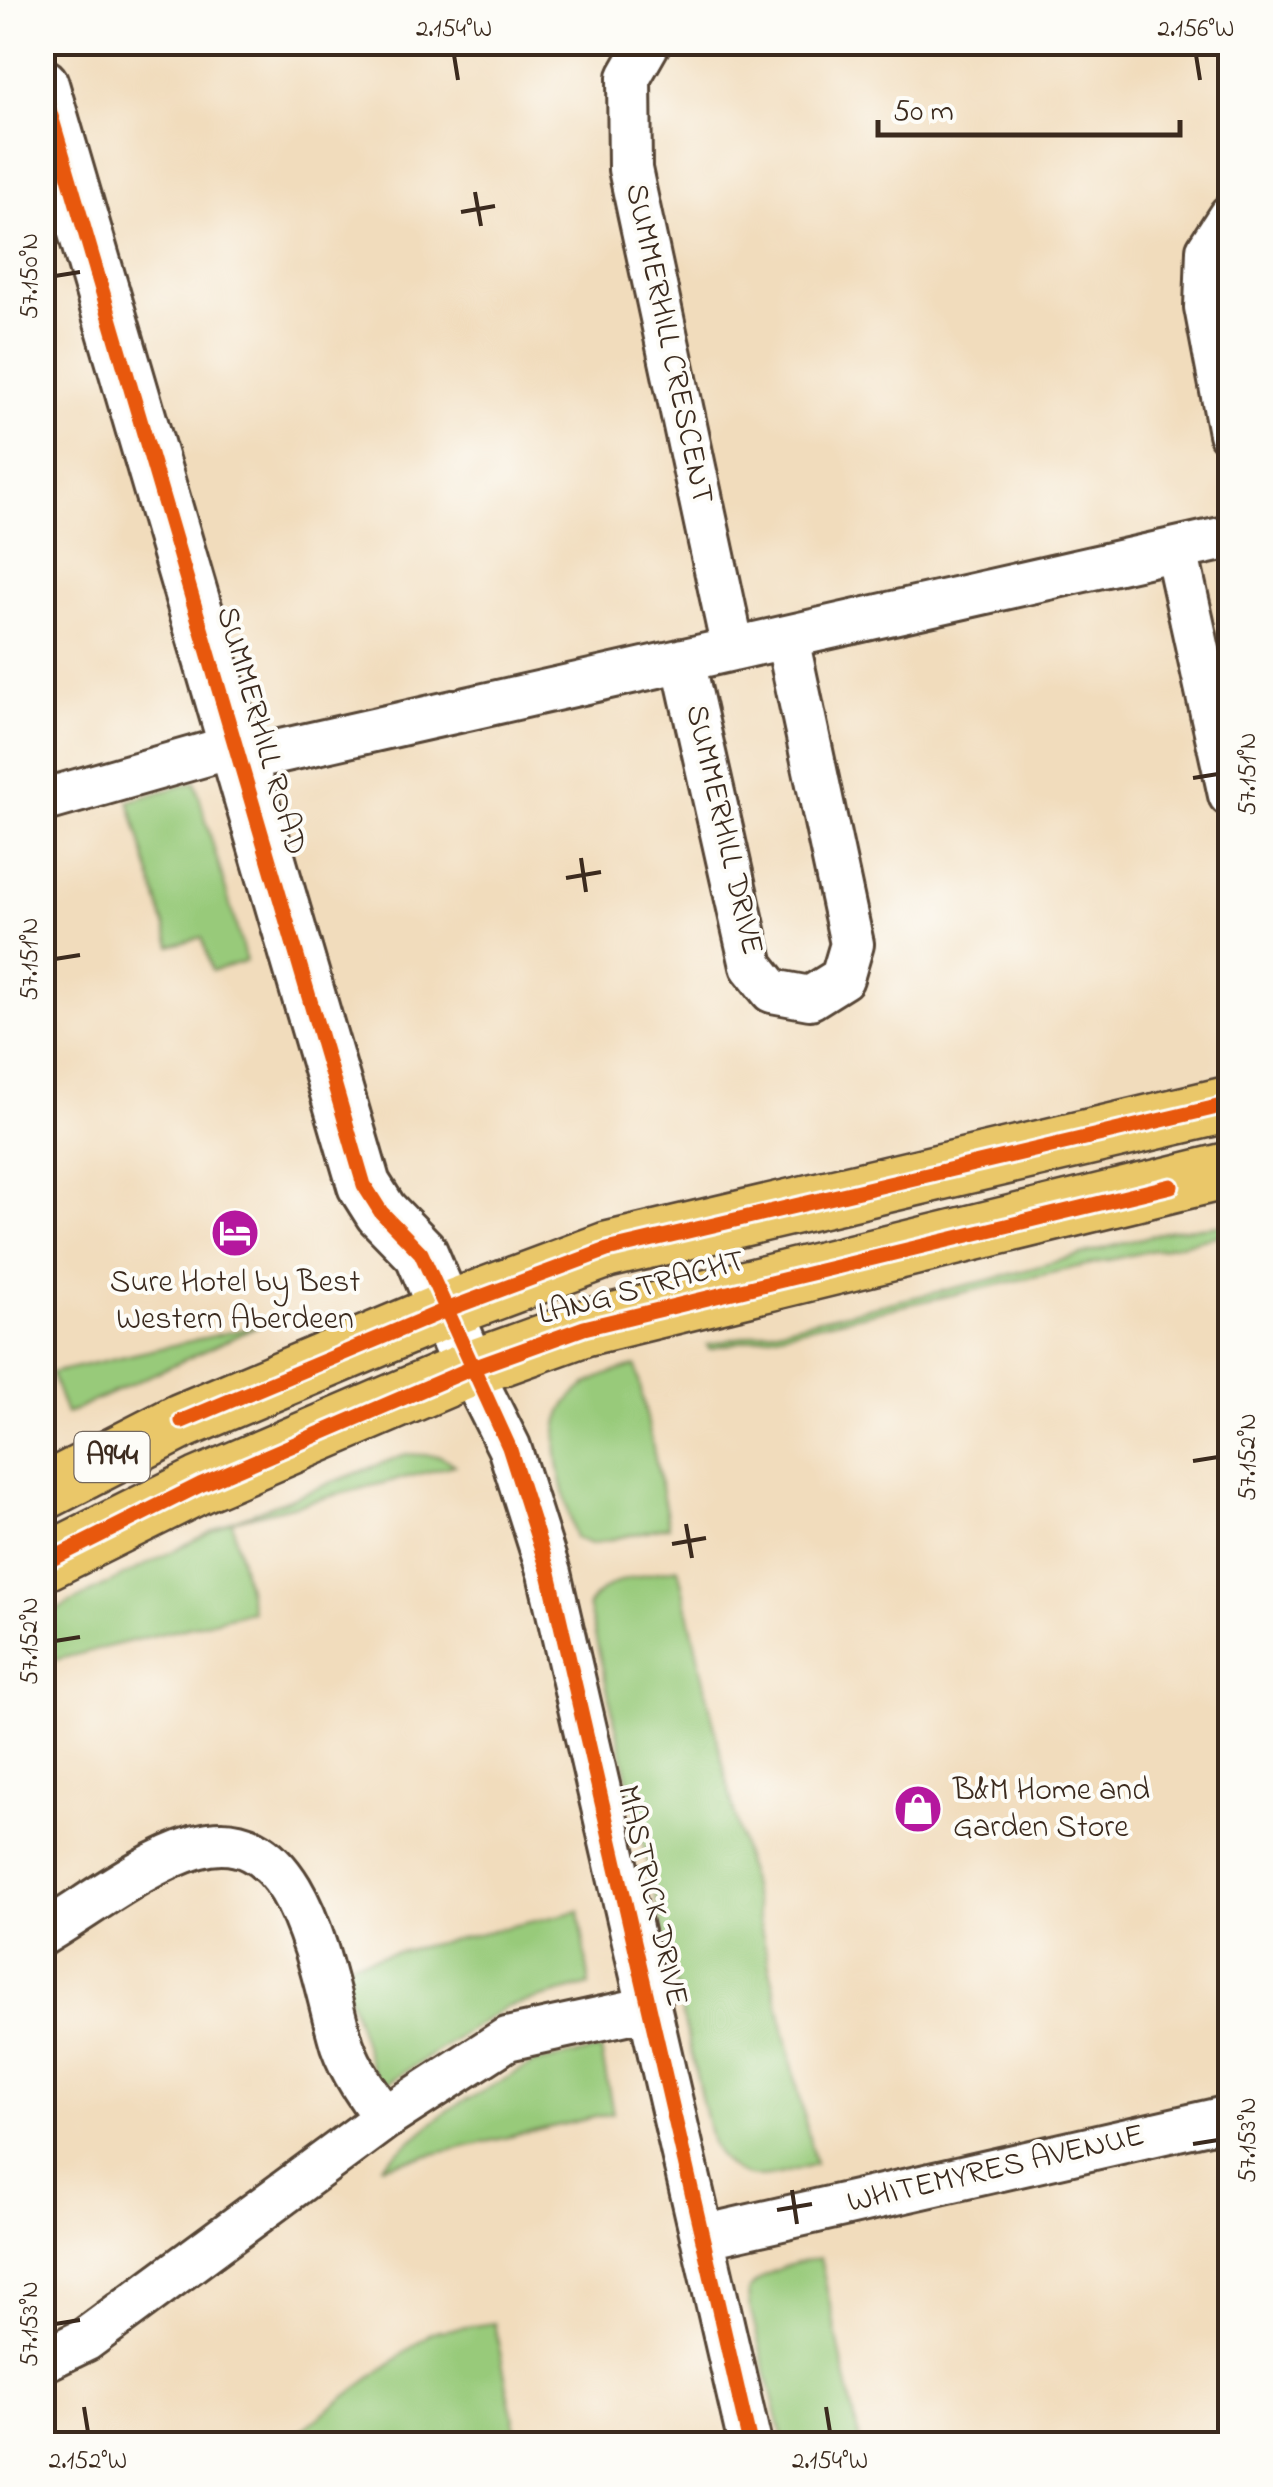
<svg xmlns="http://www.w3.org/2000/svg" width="1273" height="2487" viewBox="0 0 1273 2487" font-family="'Indie Flower',sans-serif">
  <rect width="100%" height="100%" fill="#fdfcf7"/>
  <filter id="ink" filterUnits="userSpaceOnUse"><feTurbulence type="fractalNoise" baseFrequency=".01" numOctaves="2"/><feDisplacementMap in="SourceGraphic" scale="20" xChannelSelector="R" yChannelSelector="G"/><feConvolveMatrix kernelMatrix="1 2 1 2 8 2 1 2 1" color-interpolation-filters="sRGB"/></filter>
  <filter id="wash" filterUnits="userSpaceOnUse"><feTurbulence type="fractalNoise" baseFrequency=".0048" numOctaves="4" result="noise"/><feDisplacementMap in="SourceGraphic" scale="40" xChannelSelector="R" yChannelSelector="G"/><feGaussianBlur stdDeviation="2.25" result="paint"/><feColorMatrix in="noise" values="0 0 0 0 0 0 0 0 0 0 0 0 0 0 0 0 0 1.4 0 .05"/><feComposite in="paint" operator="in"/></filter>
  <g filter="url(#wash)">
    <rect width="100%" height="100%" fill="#f1dcbc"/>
    <path fill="#98ca7a" stroke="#6a7a4c" stroke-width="2.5" d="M195 782 246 961 212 971 202 937 171 946 129 801Z
      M1230 1224V1233L709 1349 707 1345 989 1280 1171 1230Z
      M261 1325 66 1414 51 1373Z
      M636 1366 669 1526 591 1544 575 1538C556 1454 526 1391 636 1366Z
      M406 1454 440 1456 455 1465 232 1521 252 1611 43 1663V1617L232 1521Z
      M678 1568 815 2164C769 2176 739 2193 712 2144L588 1605C606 1577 648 1575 678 1568Z
      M579 1911 590 1985 504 2008 386 2084 375 2080 339 1965Z
      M601 2050 613 2113 381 2166 448 2110 535 2063Z
      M820 2258 860 2444H784L749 2304 748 2291C766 2269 794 2263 820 2258Z
      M494 2323 519 2444H283L432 2332Z"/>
  </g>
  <g filter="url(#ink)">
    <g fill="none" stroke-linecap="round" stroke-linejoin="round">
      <g stroke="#564536" stroke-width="48">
        <path id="minor" d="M649 42 629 77 630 169 733 649
          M1230 216 1208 250 1206 307 1230 433
          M1176 550 1230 795
          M683 660 752 966 772 991 810 998 842 978 852 944 787 638
          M42 801 214 752 263 755 1230 537
          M470 1369 509 1447 549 1573 750 2444
          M42 1934C91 1905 142 1864 196 1847 302 1815 322 1981 342 2045 351 2071 369 2096 385 2118
          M702 2237 1230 2117
          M42 2361 85 2340 385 2118 507 2039 649 2008"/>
      </g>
      <g stroke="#564536" stroke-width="58">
        <path id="tertiary" d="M42 85 364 1185 381 1212 421 1253 470 1369"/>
      </g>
      <g stroke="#564536" stroke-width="60">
        <path id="primary" d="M42 1493 182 1421 446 1310 607 1250 1230 1104
          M42 1564 200 1485 470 1369 584 1328 1230 1170"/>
      </g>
      <use href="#minor" stroke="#fff" stroke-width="42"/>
      <use href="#tertiary" stroke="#fff" stroke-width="52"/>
      <use href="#primary" stroke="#eac769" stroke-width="55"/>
      <g stroke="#fdfcf7" stroke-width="21">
        <path id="cycleway" d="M42 85 364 1185 381 1212 421 1253 509 1447 549 1573 750 2444
          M182 1421 446 1310 607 1250 1230 1104
          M42 1564 200 1485 470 1369 584 1328 1171 1186"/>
      </g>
      <use href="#cycleway" stroke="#e8590c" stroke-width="15"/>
    </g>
  </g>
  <path fill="none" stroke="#3b2a1e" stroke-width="4" d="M454 55 458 80M1196 55 1200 80M475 192 481 226M461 212 495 206M55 276 80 272M1193 778 1218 774M581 858 586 892M566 878 601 872M55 959 80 955M1193 1461 1218 1457M686 1524 692 1558M672 1544 706 1538M55 1641 80 1637M1193 2144 1218 2140M792 2190 797 2224M777 2210 812 2204M55 2324 80 2320M84 2407 88 2432M826 2407 830 2432"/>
  <defs>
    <g id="hotel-disc" transform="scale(2.5)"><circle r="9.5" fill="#b5179e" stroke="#fdfcf7"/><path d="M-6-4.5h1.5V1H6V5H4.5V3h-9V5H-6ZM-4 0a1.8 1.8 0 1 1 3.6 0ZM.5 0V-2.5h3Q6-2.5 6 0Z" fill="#fff"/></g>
    <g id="shop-disc" transform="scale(2.5)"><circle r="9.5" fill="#b5179e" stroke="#fdfcf7"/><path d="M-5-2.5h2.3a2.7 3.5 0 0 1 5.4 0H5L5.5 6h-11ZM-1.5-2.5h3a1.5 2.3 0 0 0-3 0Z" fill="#fff"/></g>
  </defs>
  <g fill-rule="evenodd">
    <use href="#hotel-disc" x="235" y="1233"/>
    <use href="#shop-disc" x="918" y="1809"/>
  </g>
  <g text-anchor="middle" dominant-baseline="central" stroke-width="8" stroke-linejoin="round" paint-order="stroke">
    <rect fill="#fdfcf7" stroke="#75695f" stroke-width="2.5" x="74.5" y="1432" width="75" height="50" rx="8"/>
    <g font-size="30" font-weight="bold" fill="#3b2a1e">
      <text x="112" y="1457">A944</text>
    </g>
    <g font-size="32" fill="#3b2a1e" stroke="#fdfcf7">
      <text transform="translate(668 344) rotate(78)">SUMMERHILL CRESCENT</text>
      <text transform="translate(260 731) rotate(74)">SUMMERHILL ROAD</text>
      <text transform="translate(723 830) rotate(77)">SUMMERHILL DRIVE</text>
      <text transform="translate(642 1289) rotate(-15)">LANG STRACHT</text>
      <text transform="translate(651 1896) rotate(77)">MASTRICK DRIVE</text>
      <text transform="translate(996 2170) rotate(-13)">WHITEMYRES AVENUE</text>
    </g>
    <g font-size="32" fill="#3b2a1e" stroke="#fdfcf7">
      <text x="235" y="1283">Sure Hotel by Best<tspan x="235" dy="37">Western Aberdeen</tspan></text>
      <text x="953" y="1791" text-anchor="start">B&amp;M Home and<tspan x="953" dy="37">Garden Store</tspan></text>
    </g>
  </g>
  <rect width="1273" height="2487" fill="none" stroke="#fdfcf7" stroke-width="110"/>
  <path d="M878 120v15h302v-15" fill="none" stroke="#3b2a1e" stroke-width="5"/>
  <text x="893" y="120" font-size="30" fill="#3b2a1e" stroke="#fdfcf7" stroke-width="8" paint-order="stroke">50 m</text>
  <rect x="55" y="55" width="1163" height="2377" fill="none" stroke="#3b2a1e" stroke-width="4"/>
  <g font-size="25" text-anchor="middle" fill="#3b2a1e">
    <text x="454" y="36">2.154°W</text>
    <text x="1196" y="36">2.156°W</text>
    <text transform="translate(28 276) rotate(-90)" y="9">57.150°N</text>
    <text transform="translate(1246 774) rotate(-90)" y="9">57.151°N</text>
    <text transform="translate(28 959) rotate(-90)" y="9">57.151°N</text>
    <text transform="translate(1246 1457) rotate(-90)" y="9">57.152°N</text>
    <text transform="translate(28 1641) rotate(-90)" y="9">57.152°N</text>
    <text transform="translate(1246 2140) rotate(-90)" y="9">57.153°N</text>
    <text transform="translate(28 2324) rotate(-90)" y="9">57.153°N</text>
    <text x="88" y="2468">2.152°W</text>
    <text x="830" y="2468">2.154°W</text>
  </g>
</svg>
